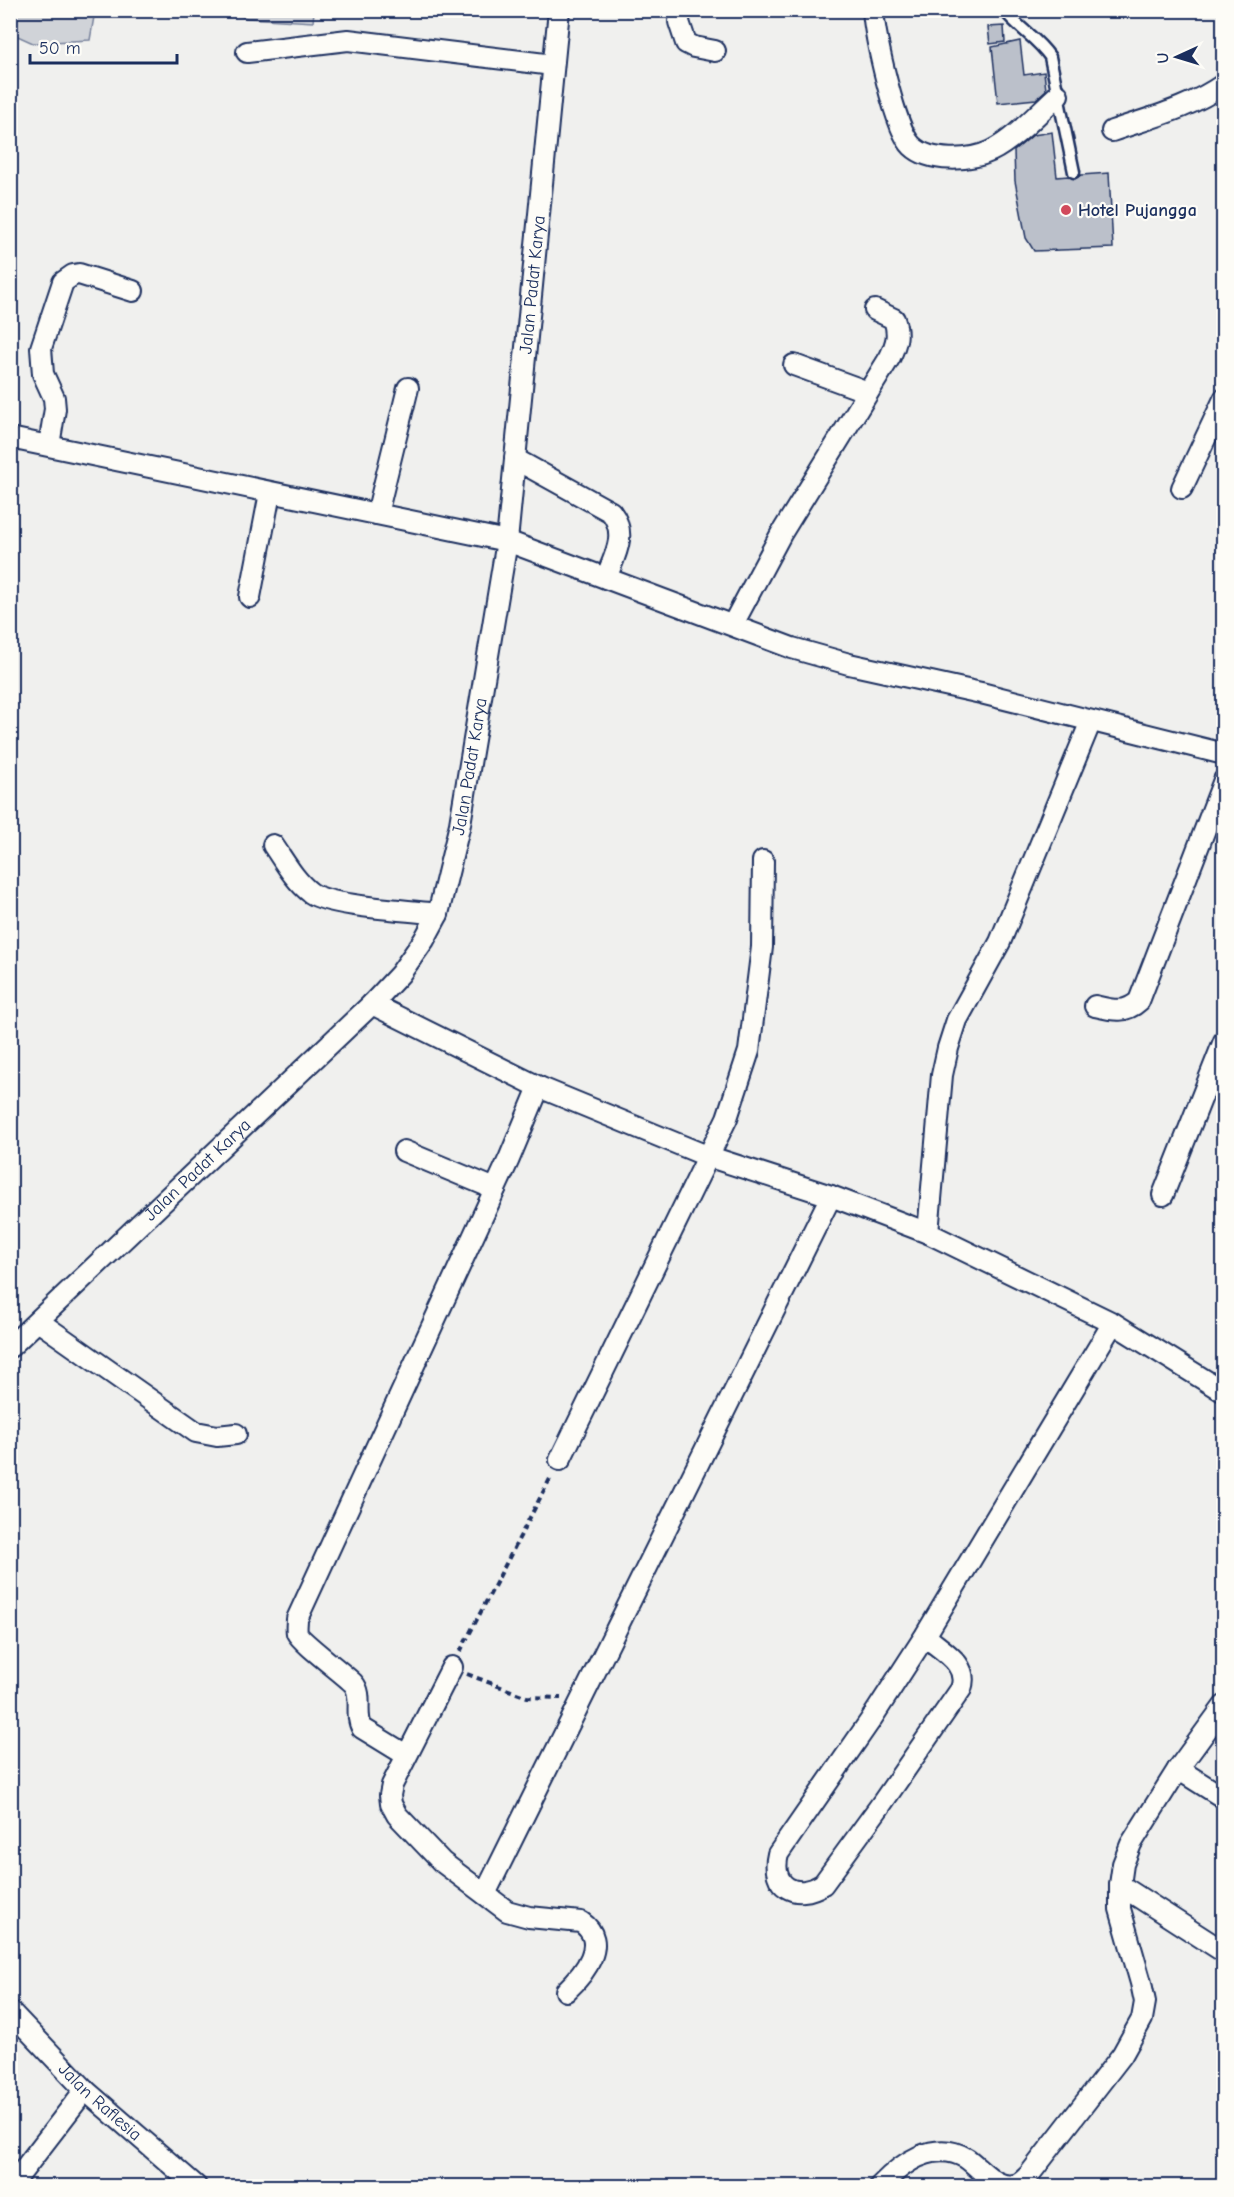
<svg xmlns="http://www.w3.org/2000/svg" width="1234" height="2197" viewBox="0 0 1234 2197" font-family="'Comic Neue',sans-serif">
  <rect width="100%" height="100%" fill="#f0f0ee"/>
  <filter id="ink" filterUnits="userSpaceOnUse"><feTurbulence type="fractalNoise" baseFrequency=".0167" numOctaves="2"/><feDisplacementMap in="SourceGraphic" scale="12" xChannelSelector="R" yChannelSelector="G"/><feConvolveMatrix kernelMatrix="1 2 1 2 8 2 1 2 1" color-interpolation-filters="sRGB"/></filter>
  <g filter="url(#ink)">
    <path fill="#d0d3d8" stroke="#76819b" stroke-width="1.5" d="M11 10H95V11L90 40 33 43 11 33Z
      M222 11H314L313 22 247 18Z"/>
    <path fill="#bbc0ca" stroke="#1b2f5e" stroke-width="1.5" d="M1004 26 1005 42 990 44 988 27Z
      M1020 41 1024 75 1044 72 1046 90 1036 99 998 103 992 47Z
      M1052 132 1057 177 1068 176 1075 179 1081 175 1109 173 1113 248 1034 251 1026 238 1015 181 1014 151 1033 135Z"/>
    <g fill="none" stroke-linecap="round" stroke-linejoin="round">
      <g stroke="#1b2f5e" stroke-width="15">
        <path id="lane" d="M1004 10C1018 28 1037 38 1050 57L1074 172"/>
      </g>
      <g stroke="#1b2f5e" stroke-width="24">
        <g id="street">
          <path d="M680 10 679 22 686 43 694 47 715 51"/>
          <path d="M873 10C875 36 895 130 912 146 930 163 970 161 991 151 1014 140 1039 112 1058 95"/>
          <path d="M247 52 348 40 553 65"/>
          <path d="M1112 131C1152 117 1188 109 1224 84"/>
          <path d="M794 365 868 392"/>
          <path d="M10 438 507 541 792 648 849 664 981 693 1224 754"/>
          <path d="M49 445 55 409 54 398 43 374 41 348 63 282 73 275 79 274 133 291"/>
          <path d="M515 459 611 512C628 534 615 555 606 578"/>
          <path d="M1182 488 1224 399"/>
          <path d="M377 514 408 388"/>
          <path d="M250 597 270 493"/>
          <path d="M733 624 781 534 890 357C897 342 899 334 894 319L875 310"/>
          <path d="M1091 721 1000 942 957 1020 948 1048 942 1075 928 1233 1113 1323 1224 1392"/>
          <path d="M273 845C284 861 295 881 311 893 331 907 411 910 438 914"/>
          <path d="M372 1004 539 1087 707 1156 831 1196 928 1233"/>
          <path d="M1095 1006C1112 1010 1125 1014 1139 1001L1224 780"/>
          <path d="M404 1151 495 1189"/>
          <path d="M1163 1195 1224 1041"/>
          <path d="M38 1321 196 1432 217 1436 236 1434"/>
          <path id="s1" d="M10 1347 372 1004 400 974 424 940 438 914 460 824 507 541 559 10"/>
          <path d="M560 1460 727 1118 749 1051 762 947 763 861"/>
          <path d="M925 1636C942 1651 970 1664 961 1689L880 1806 823 1884C796 1901 770 1887 778 1854L870 1721 925 1636 1113 1323"/>
          <path d="M452 1667 392 1785 390 1795 391 1804 397 1815 442 1862 507 1911 529 1917 581 1922C610 1942 584 1974 566 1991"/>
          <path d="M406 1755 362 1728C354 1714 364 1695 353 1683 343 1673 301 1642 297 1633 296 1628 297 1623 297 1619L509 1159 539 1087"/>
          <path d="M1178 1769 1224 1798"/>
          <path d="M1120 1885 1224 1952"/>
          <path d="M485 1894 831 1196"/>
          <path id="s2" d="M10 2011 85 2090 196 2186"/>
          <path d="M11 2186 85 2090"/>
          <path d="M880 2186C901 2164 934 2139 966 2158 981 2168 997 2192 1018 2184 1022 2182 1026 2178 1029 2175L1122 2055 1142 2019 1145 2002 1141 1983 1120 1909V1885L1123 1864 1131 1844 1178 1769 1224 1706"/>
        </g>
      </g>
      <path stroke="#1b2f5e" stroke-width="4" stroke-dasharray="6 4.5" stroke-linecap="butt" d="M460 1652 552 1475
        M467 1674 527 1697 561 1698"/>
      <use href="#lane" stroke="#fdfcf7" stroke-width="10"/>
      <use href="#street" stroke="#fdfcf7" stroke-width="20"/>
    </g>
  </g>
  <circle fill="#d1495b" stroke="#fdfcf7" stroke-width="2" cx="1066" cy="210" r="6"/>
  <g text-anchor="middle" dominant-baseline="central" stroke-width="4.5" stroke-linejoin="round" paint-order="stroke">
    <g font-size="18" font-weight="bold" fill="#1b2f5e" stroke="#fdfcf7" text-anchor="start">
      <text x="1078" y="210">Hotel Pujangga</text>
    </g>
    <g font-size="18" fill="#1b2f5e" stroke="#fdfcf7">
      <text stroke="none"><textPath href="#s1" startOffset="1248">Jalan Padat Karya</textPath></text>
      <text stroke="none"><textPath href="#s1" startOffset="762">Jalan Padat Karya</textPath></text>
      <text stroke="none"><textPath href="#s1" startOffset="258">Jalan Padat Karya</textPath></text>
      <text stroke="none"><textPath href="#s2" startOffset="128">Jalan Raflesia</textPath></text>
    </g>
  </g>
  <rect width="1234" height="2197" fill="none" stroke="#fdfcf7" stroke-width="36"/>
  <rect x="18" y="18" width="1198" height="2161" fill="none" stroke="#1b2f5e" stroke-width="2" filter="url(#ink)"/>
  <g transform="translate(1177 57) rotate(266)" stroke="#fdfcf7" stroke-width="4.5" paint-order="stroke">
  <path d="M0-4.5L10 22L0 15L-10 22Z" fill="#1b2f5e"/>
  <text y="-9" font-size="16" font-weight="bold" text-anchor="middle" fill="#1b2f5e">U</text>
  </g>
  <path d="M30 54v9h147v-9" fill="none" stroke="#1b2f5e" stroke-width="3"/>
  <text x="39" y="54" font-size="18" fill="#1b2f5e" stroke="#fdfcf7" stroke-width="4.5" paint-order="stroke">50 m</text>
</svg>
